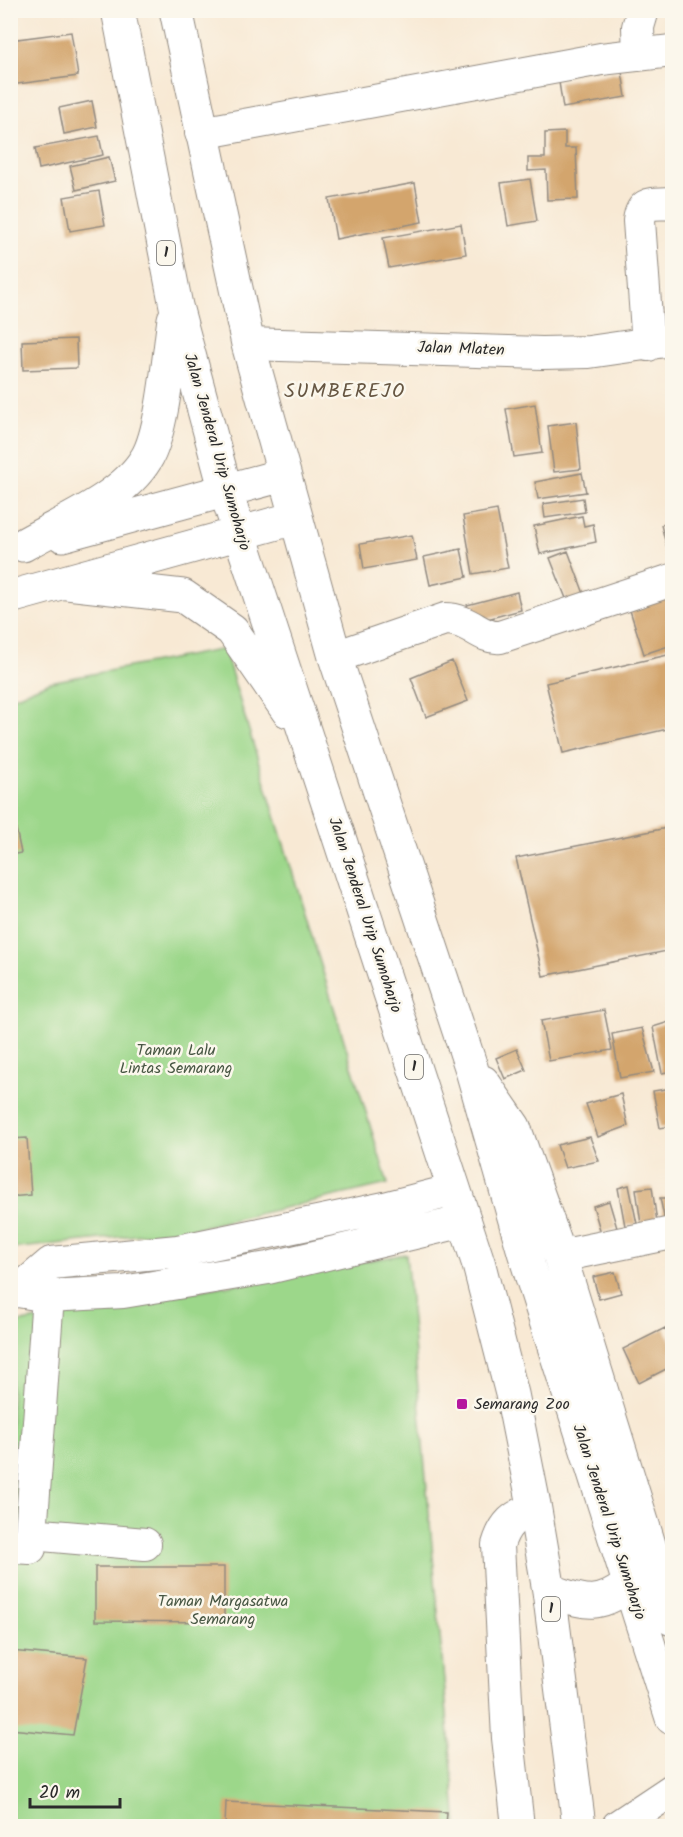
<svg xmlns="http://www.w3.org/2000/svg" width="683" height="1837" viewBox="0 0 683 1837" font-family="Kalam,sans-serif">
  <rect width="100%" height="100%" fill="#fbf7ec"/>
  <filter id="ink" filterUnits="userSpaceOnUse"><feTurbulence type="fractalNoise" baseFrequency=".0167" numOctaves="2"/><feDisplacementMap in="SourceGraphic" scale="12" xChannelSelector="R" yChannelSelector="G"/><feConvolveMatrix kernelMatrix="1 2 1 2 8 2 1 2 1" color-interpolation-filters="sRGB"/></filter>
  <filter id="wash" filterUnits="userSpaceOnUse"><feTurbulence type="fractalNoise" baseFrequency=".008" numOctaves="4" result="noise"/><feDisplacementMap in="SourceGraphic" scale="24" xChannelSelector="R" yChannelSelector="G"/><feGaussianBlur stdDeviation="1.35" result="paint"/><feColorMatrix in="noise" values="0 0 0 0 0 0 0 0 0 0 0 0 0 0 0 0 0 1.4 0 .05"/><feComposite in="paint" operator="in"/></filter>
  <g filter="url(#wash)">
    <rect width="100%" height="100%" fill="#f8e9d4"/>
    <path fill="#9cd78a" stroke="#64815a" stroke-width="1.5" d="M224 649 388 1184 192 1229 11 1249V698L50 682Z
      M406 1254 457 1826H11V1324Z"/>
    <g id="blocks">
      <path fill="#d3a56d" d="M71 32 78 76 10 85V40Z
        M622 72 626 97 563 108 559 82Z
        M92 101 97 127 64 134 59 108Z
        M565 132V148H576L578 199 547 200 546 170 528 171V158H545V133Z
        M99 136 103 155 39 169 35 148Z
        M109 157 115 181 76 190 70 166Z
        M530 179 537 221 508 226 501 183Z
        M415 183 422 222 336 239 329 199Z
        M99 191 105 225 70 231 64 197Z
        M461 224 466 254 389 268 383 238Z
        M76 339 77 368 23 370 22 341Z
        M535 404 542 453 514 457 506 409Z
        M576 422 581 469 554 472 548 426Z
        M582 473 586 492 538 499 535 482Z
        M583 498 585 512 545 518 543 504Z
        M497 510 508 568 473 574 463 516Z
        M582 516 584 526 593 524 596 542 540 554 534 526Z
        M672 522V567L661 525Z
        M412 535 417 560 364 569 360 544Z
        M461 549 467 577 430 585 424 557Z
        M568 551 586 599 569 606 550 558Z
        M517 592 521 610 472 623 467 605Z
        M672 594V645L644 654 626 598Z
        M672 654V728L563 753 546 683Z
        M452 661 468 701 426 717 411 678Z
        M14 819 21 853 10 855V820Z
        M672 827V950L543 976 516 858Z
        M604 1010 612 1050 549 1061 541 1021Z
        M672 1021V1071L662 1073 653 1027Z
        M642 1028 654 1072 620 1078 612 1034Z
        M517 1049 526 1070 505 1079 496 1058Z
        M672 1088V1126L660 1128 653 1091Z
        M621 1094 628 1126 598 1137 586 1104Z
        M590 1137 599 1161 565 1168 557 1145Z
        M27 1138 31 1195 10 1197V1139Z
        M629 1185 637 1224 625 1226 618 1188Z
        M652 1187 657 1222 641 1224 636 1189Z
        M660 1198H672V1223L666 1226Z
        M609 1201 617 1228 601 1233 593 1206Z
        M615 1272 621 1293 599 1299 593 1277Z
        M665 1328 672 1344V1366L639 1383 623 1349Z
        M95 1567H224V1622L95 1621Z
        M10 1651 87 1658 73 1735 10 1729Z
        M226 1802 447 1812 446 1826H225Z"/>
    </g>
  </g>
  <g filter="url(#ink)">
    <use href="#blocks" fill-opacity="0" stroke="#928a80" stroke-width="1.5"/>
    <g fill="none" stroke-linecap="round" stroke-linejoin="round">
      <g stroke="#928a80" stroke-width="34">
        <path id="minor" d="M639 55 638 27 643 10
          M201 133 601 59 672 51
          M248 344 542 353 589 352 672 340
          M648 345 639 221C642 199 654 205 672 203
          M335 657 445 619C471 619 480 639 500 637L672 580
          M560 1256 672 1233
          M18 1291 51 1263 178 1251 385 1208 454 1190
          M10 1292 18 1291 48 1296 123 1292 268 1268 465 1221
          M31 1534 145 1544
          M10 1547 30 1548 48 1296
          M518 1826 508 1738 498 1545C504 1525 514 1514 535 1510
          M618 1826 672 1790"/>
      </g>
      <g stroke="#928a80" stroke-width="35">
        <path id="highway" d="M118 10 176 306 226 492 479 1265 512 1394 535 1510 549 1591 579 1826
          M176 10 248 344 335 657 471 1067 524 1252 672 1718
          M62 535 283 475
          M23 545C61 523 123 498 146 459 163 432 169 353 174 319
          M67 583 183 596 232 630 288 711
          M10 597 295 518
          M483 1082 514 1127 560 1256 672 1619
          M549 1591C581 1600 594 1610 624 1588L627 1578"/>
      </g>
      <use href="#minor" stroke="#fff" stroke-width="32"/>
      <use href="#highway" stroke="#fff" stroke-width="33"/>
    </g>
  </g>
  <rect fill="#b5179e" stroke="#fbf7ec" stroke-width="2" x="456" y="1398" width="12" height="12" rx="3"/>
  <g text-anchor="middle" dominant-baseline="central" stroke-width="5" stroke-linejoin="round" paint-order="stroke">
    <g fill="#fbf7ec" stroke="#696865" stroke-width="1.5">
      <rect x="157" y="241" width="18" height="24" rx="4.5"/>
      <rect x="405" y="1055" width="18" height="24" rx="4.5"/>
      <rect x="542" y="1597" width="18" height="24" rx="4.5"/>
    </g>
    <g font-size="15" font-weight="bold" fill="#2b2b2b">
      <text x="166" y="253">1</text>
      <text x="414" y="1067">1</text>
      <text x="551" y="1609">1</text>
    </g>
    <g font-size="16" fill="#2b2b2b" stroke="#fbf7ec">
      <text transform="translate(461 349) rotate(2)">Jalan Mlaten</text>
      <text transform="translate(217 452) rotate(74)">Jalan Jenderal Urip Sumoharjo</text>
      <text transform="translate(365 915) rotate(72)">Jalan Jenderal Urip Sumoharjo</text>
      <text transform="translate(609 1522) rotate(72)">Jalan Jenderal Urip Sumoharjo</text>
    </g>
    <g font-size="16" fill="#475643" stroke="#fbf7ec">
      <text x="176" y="1050">Taman Lalu<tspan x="176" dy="18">Lintas Semarang</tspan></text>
      <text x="223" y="1601">Taman Margasatwa<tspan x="223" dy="18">Semarang</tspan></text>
    </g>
    <g font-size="16" fill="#2b2b2b" stroke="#fbf7ec" text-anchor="start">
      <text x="474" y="1404">Semarang Zoo</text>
    </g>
    <g font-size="20" letter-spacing="1.5" fill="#665642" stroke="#fbf7ec">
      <text x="345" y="392">SUMBEREJO</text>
    </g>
  </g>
  <rect width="683" height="1837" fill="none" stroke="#fbf7ec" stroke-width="36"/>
  <path d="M30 1798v9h90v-9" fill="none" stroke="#2b2b2b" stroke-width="3"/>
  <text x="39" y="1798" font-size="18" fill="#2b2b2b" stroke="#fbf7ec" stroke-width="4.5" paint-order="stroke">20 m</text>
</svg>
